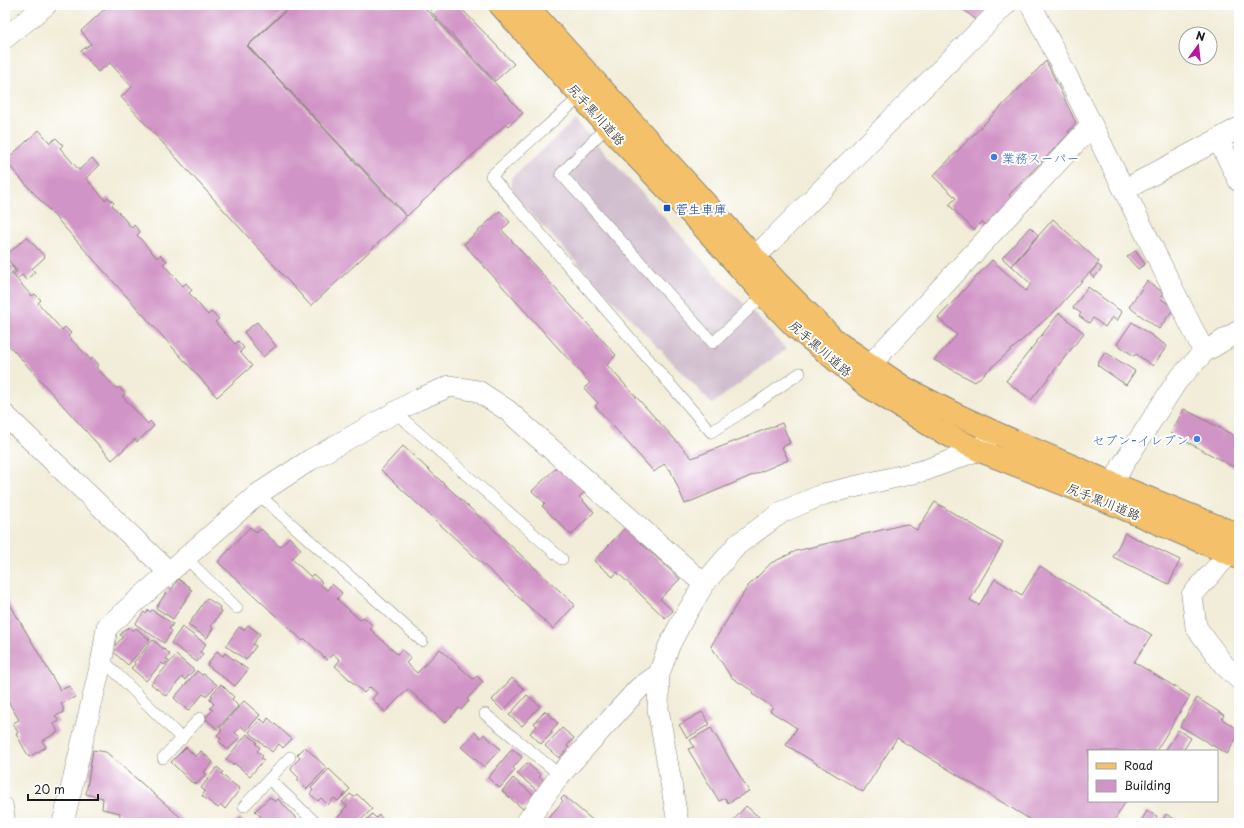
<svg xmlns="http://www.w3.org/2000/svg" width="1244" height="828" viewBox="0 0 1244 828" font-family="'Playpen Sans','Klee One',sans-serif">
  <rect width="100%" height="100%" fill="#fff"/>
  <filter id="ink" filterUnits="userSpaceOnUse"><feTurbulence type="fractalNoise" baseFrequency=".025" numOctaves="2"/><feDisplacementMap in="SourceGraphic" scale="8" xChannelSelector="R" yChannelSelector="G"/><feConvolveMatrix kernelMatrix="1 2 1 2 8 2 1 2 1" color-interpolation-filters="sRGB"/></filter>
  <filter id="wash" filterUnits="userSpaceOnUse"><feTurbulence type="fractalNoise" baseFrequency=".012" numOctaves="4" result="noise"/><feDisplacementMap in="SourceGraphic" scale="16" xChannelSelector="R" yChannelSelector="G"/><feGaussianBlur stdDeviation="0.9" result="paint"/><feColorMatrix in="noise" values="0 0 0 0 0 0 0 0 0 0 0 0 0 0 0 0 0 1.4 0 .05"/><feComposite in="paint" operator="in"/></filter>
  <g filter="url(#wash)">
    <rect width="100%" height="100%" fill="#f2edd8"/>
    <path fill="#d0bdcd" d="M575 120 736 296 761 321 786 349 712 404 512 194 511 178Z"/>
    <g id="blocks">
      <path fill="#d194c6" d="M109 5H291L247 46 406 217 311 306 121 97 132 87 110 63 98 72 81 51 91 44 81 31Z
        M292 5H422L523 113 508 126 506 124 407 216 248 46Z
        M437 5H458L514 64 495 81 430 11Z
        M957 5H990L978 21Z
        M1046 61 1076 123 1068 132 1070 133 1009 195 1013 199 987 226 982 222 974 230 949 205 956 198 933 176Z
        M39 130 50 143 56 138 63 145 60 148 79 170 92 158 99 166 86 178 105 200 108 197 114 203 112 205 132 228 134 225 140 232 137 235 157 258 160 255 167 261 163 264 183 286 186 283 192 290 189 293 208 315 211 312 219 319 215 322 235 344 238 341 244 348 240 352 252 366 217 397 5 161Z
        M500 211 510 222 502 230 616 355 607 365 692 458 782 423 790 443 782 447 788 460 685 504 670 469 669 470 664 464 654 472 595 406 598 403 584 388 590 383 464 244Z
        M1053 219 1099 262 1056 310 975 382 934 360 957 335 938 318 992 260 1026 291 1031 284 1012 266Z
        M1030 227 1038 235 1011 266 1002 258Z
        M27 237 45 257 32 269 35 272 26 280 22 275 18 278 13 274 17 271 5 256Z
        M1135 251 1145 264 1138 269 1127 257Z
        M10 265 15 270 11 273 32 296 35 294 41 300 38 303 62 330 65 327 71 333 68 336 91 360 93 358 99 365 96 367 117 389 119 387 125 394 122 396 148 424 150 421 154 426 137 442 135 439 112 460 5 341V266L7 268Z
        M1098 265 1102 268 1094 278 1090 274Z
        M1147 281 1164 293 1160 298 1174 308 1159 329 1129 307Z
        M1088 287 1122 312 1117 321 1112 317 1105 327 1093 318 1089 323 1079 316 1081 313 1073 308Z
        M1059 313 1084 333 1031 400 1006 381Z
        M257 322 276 346 263 357 244 332Z
        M1132 322 1167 346 1153 366 1136 354 1134 356 1117 344Z
        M1105 352 1135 371 1126 385 1097 365Z
        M1184 409 1239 438V466L1237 469 1171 433Z
        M403 446 575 605 553 629 381 470Z
        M559 465 586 491 579 497 594 512 571 535 542 506 545 503 532 491Z
        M935 502 1003 543 970 600 979 605 995 579 1022 595 1040 566 1152 635 1134 662 1190 696 1156 751H1089V801H1126L1113 823H1036L897 738 863 792 786 745 797 728 770 711 773 707 752 694 754 692 731 677 711 646 748 586 771 563 796 551 906 524 917 530Z
        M250 527 257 533 261 529 280 547 289 537 301 549 292 559 311 577 313 574 322 582 320 584 327 590 332 584 342 593 337 599 360 620 364 617 373 626 370 629 397 654 402 650 411 658 406 663 417 673 440 649 473 679 477 676 483 682 467 699 469 701 461 710 459 708 445 723 408 689 385 712 372 699 377 693 370 687 364 693 335 666 340 660 333 654 327 660 305 639 303 641 218 562Z
        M625 528 680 579 660 599 673 611 665 618 617 572 613 577 594 561Z
        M1125 533 1180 560 1169 584 1113 557Z
        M178 579 190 587 189 589 192 590 173 619 156 608 169 588 172 589Z
        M5 596 60 690 70 686 75 697 61 704 63 707V713L55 716 59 721 54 724 58 732 42 741 46 747 29 757 16 734 18 733 13 723 19 720 5 696Z
        M207 598 220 607 219 610 222 611 211 626 213 628 207 638 188 625Z
        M148 610 150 612 152 610 173 624 169 629 172 631 164 643 135 624 144 612 146 614Z
        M248 625 260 634 253 644 256 646 246 660 226 646 239 627 244 630Z
        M129 627 133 631 136 628 150 640 128 665 111 650 123 637 120 635 126 628 127 629Z
        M182 627 206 644 200 652 203 654 197 662 171 643Z
        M153 640 170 654 166 659 169 661 164 665 162 663 146 681 131 668 135 664 134 662Z
        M217 651 223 656 225 653 248 670 235 686 207 665Z
        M176 655 194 670 185 680 182 677 166 696 151 684Z
        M197 671 202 675 204 674 217 685 206 696 203 694 188 711 174 698Z
        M512 678 524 689 503 711 492 700Z
        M221 684 234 697 232 699 238 706 217 729 205 718 213 710 210 708 214 704 209 699 213 696 211 695Z
        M527 695 540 706 522 726 509 715Z
        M1197 698 1224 715 1222 719 1239 730V734L1227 754 1180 726Z
        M244 701 260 715 246 731 241 726 235 733 240 737 228 750 219 741 221 739 217 735 222 730 220 728Z
        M545 711 558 723 551 731 552 733 541 744 530 733 537 726 534 723Z
        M702 712 710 724 687 738 679 725Z
        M268 718 292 739 283 748 279 744 272 752 249 732 261 719 265 723Z
        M562 728 574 738 567 746 569 747 559 758 545 746Z
        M711 728 749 791 728 803 725 798 719 801 688 749 694 747 690 740Z
        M1178 730 1191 738 1183 751H1165Z
        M475 732 481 738 484 734 500 749 484 767 461 747Z
        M247 734 257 742 256 744 260 748 257 751 263 756 261 758 264 760 250 776 234 763 233 765 226 759Z
        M186 747 196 757 201 751 213 762 204 772 206 774 197 784 191 782 171 762Z
        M305 747 327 768 306 789 297 780 299 778 291 770 292 766 300 758 297 755Z
        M512 749 522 757 513 768 515 770 500 788 488 778Z
        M93 750 106 752 187 823H119L120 813 102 809 103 798 86 794Z
        M527 763 541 775 539 777 545 782 538 791 517 774Z
        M217 767 223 772 221 774 240 789 225 809 221 805 218 808 202 796 205 791 201 788Z
        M329 769 350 789 338 801 334 798 328 805 321 798 318 801 310 794 313 790 311 788Z
        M513 778 535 796 523 809 502 791Z
        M350 794 354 797 357 794 372 809 358 823H341L336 819 343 812 342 811 347 806 342 802Z
        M564 796 596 823H544L563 801 561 799Z
        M270 797 275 802 278 799 297 819 293 823H261L258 820 261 817 255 811Z
        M746 806 766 823H731Z
        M1147 811 1157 816 1154 823H1140Z
        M372 814 376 818 379 815 387 823H364Z
        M1166 814 1181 823H1161Z
        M240 818 244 823H234Z"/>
    </g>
  </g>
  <g filter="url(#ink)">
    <use href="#blocks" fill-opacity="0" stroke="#87847a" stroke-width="1"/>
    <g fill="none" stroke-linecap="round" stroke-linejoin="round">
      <g stroke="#87847a" stroke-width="12">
        <path id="lane" d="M581 96 491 176 711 432 758 402 800 373
          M609 124 561 174 713 343 767 292
          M395 412 562 559
          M258 494 422 641
          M186 558 237 608
          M102 659 182 739
          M485 714 560 775
          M163 758 200 718
          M269 779 316 823
          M7 804 10 823
          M244 806 290 757"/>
      </g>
      <g stroke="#87847a" stroke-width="22">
        <path id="street" d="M1031 5 1092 125 1204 352
          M5 38 46 5
          M1218 139 1239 181
          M1124 190 1239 128
          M755 256 766 246 1005 5
          M870 365 1092 125
          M5 415 169 572
          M1106 500 1122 466 1177 381 1204 352 1239 331
          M1238 539 1229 554 1192 595 1196 627 1224 665 1239 679
          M63 823 102 659 107 627 258 494 310 460 417 400 450 386 478 391 507 410 704 584
          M526 823 560 775 639 688 659 674
          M678 823 658 709 659 674 669 646 682 621 704 584 737 545 782 512 824 494 926 470 978 450 987 441"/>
      </g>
      <g stroke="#87847a" stroke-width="24">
        <path id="primary" d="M500 5 607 126 703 227 764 295 795 327 867 386 936 429 978 450 1106 501 1239 558
          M526 5 777 282 837 342 905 388 953 413 996 433 1114 484 1239 535"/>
      </g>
      <use href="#lane" stroke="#fff" stroke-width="11"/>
      <use href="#street" stroke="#fff" stroke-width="21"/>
      <use href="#primary" stroke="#f4c16b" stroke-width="22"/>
    </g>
  </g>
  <g fill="#3f7fe0" stroke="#fff" stroke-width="1.5">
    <circle cx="994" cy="157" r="4"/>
    <circle cx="1197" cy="439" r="4"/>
  </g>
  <rect fill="#1a4fb4" stroke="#fff" stroke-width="1.5" x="663" y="204" width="8" height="8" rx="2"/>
  <g text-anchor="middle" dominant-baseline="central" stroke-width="4" stroke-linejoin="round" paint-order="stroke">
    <g font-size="13" fill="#1c1c1c" stroke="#fff">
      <text transform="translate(597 114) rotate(48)">尻手黒川道路</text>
      <text transform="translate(821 348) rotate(41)">尻手黒川道路</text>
      <text transform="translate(1104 501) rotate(22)">尻手黒川道路</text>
    </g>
    <g font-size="13" fill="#366cbe" stroke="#fff" text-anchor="start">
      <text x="1002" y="157">業務スーパー</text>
      <text x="1189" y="439" text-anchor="end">セブン-イレブン</text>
    </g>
    <g font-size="13" fill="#164399" stroke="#fff" text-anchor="start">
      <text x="675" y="208">菅生車庫</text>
    </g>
  </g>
  <rect width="1244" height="828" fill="none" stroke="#fff" stroke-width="20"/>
  <rect x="1088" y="750" width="130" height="52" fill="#ffffff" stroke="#a4a4a4"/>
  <rect x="1096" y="763" width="20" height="6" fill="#f4c16b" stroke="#a4a4a4"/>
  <text x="1124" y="770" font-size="12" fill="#1c1c1c">Road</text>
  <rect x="1096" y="780" width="20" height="12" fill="#d194c6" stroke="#a4a4a4"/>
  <text x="1124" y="790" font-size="12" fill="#1c1c1c">Building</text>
  <g transform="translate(1198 46) rotate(15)"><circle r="19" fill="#ffffff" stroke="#a4a4a4"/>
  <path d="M0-3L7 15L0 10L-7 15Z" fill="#b5179e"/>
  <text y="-6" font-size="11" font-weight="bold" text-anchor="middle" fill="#1c1c1c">N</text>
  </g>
  <path d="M28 794v6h70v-6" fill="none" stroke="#1c1c1c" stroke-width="2"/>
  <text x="34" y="794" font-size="12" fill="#1c1c1c" stroke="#ffffff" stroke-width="3" paint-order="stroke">20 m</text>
</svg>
